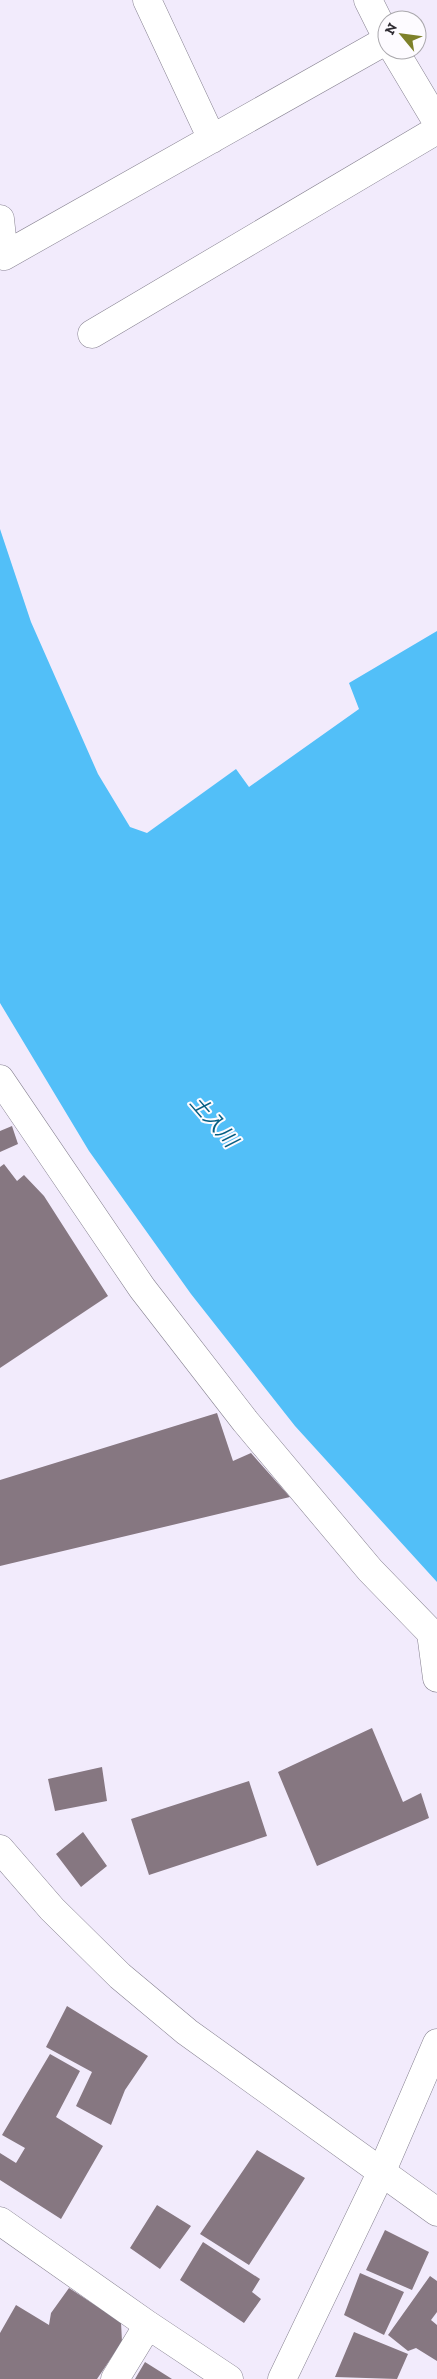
<svg xmlns="http://www.w3.org/2000/svg" width="437" height="2379" viewBox="0 0 437 2379" font-family="'Zilla Slab','Noto Sans JP',serif">
  <rect width="100%" height="100%" fill="#f2ebfc"/>
  <path fill="#52bff8" d="M0 529 31 622 98 774 130 827 147 833 236 769 249 787 359 709 349 683 437 631V1582L295 1426 191 1294 89 1151 0 1003Z"/>
  <path fill="#867781" d="M12 1126 18 1144 0 1152V1131Z
    M4 1164 17 1181 24 1175 44 1196 108 1296 0 1368V1167Z
    M217 1413 233 1461 251 1453 290 1497 0 1566V1480Z
    M372 1728 403 1802 421 1793 429 1818 317 1866 278 1772Z
    M102 1767 107 1801 55 1811 48 1779Z
    M249 1781 267 1836 149 1875 131 1819Z
    M83 1832 107 1866 81 1887 56 1854Z
    M67 2006 148 2056 125 2090 111 2125 76 2106 92 2072 46 2047Z
    M50 2054 80 2071 56 2117 103 2146 61 2219 0 2180V2153L16 2163 25 2148 2 2135Z
    M257 2150 305 2178 249 2265 200 2234Z
    M157 2205 191 2226 160 2269 130 2248Z
    M385 2230 429 2252 412 2290 366 2270Z
    M203 2242 260 2279 252 2292 261 2299 244 2323 180 2280Z
    M360 2273 404 2292 384 2335 344 2315Z
    M430 2276 437 2281V2312L431 2320 437 2325V2361L416 2348 408 2351 388 2335Z
    M69 2288 121 2322 122 2342 97 2379H0V2333L16 2305 49 2325 51 2313Z
    M354 2332 408 2354 397 2379 335 2377Z
    M145 2362 172 2379H135Z"/>
  <g fill="none" stroke-linecap="round" stroke-linejoin="round">
    <g stroke="#878291" stroke-width="29">
      <path id="street" d="M147 0 212 139
        M368 0 387 38
        M394 50 437 122
        M0 219 4 256 387 40
        M92 334 437 130
        M0 1079 142 1288 245 1421 370 1570 437 1639
        M431 1633 437 1678
        M0 2221 148 2325 229 2379
        M115 2379 148 2325
        M282 2379 381 2173 437 2043"/>
    </g>
    <g stroke="#878291" stroke-width="29">
      <path id="secondary" d="M0 1849 52 1909 120 1976 187 2032 437 2212"/>
    </g>
    <use href="#street" stroke="#fff" stroke-width="28"/>
    <use href="#secondary" stroke="#fff" stroke-width="28"/>
  </g>
  <g text-anchor="middle" dominant-baseline="central" stroke-width="4" stroke-linejoin="round" paint-order="stroke">
    <g font-size="20" font-style="italic" fill="#065f84" stroke="#fdfbff">
      <text transform="translate(214 1121) rotate(49)">土入川</text>
    </g>
  </g>
  <g transform="translate(402 35) rotate(299)"><circle r="24" fill="#fdfbff" stroke="#aaa8ad"/>
  <path d="M0-4L9 19L0 12L-9 19Z" fill="#7d802a"/>
  <text y="-8" font-size="14" font-weight="bold" text-anchor="middle" fill="#2e2b32">N</text>
  </g>
</svg>
